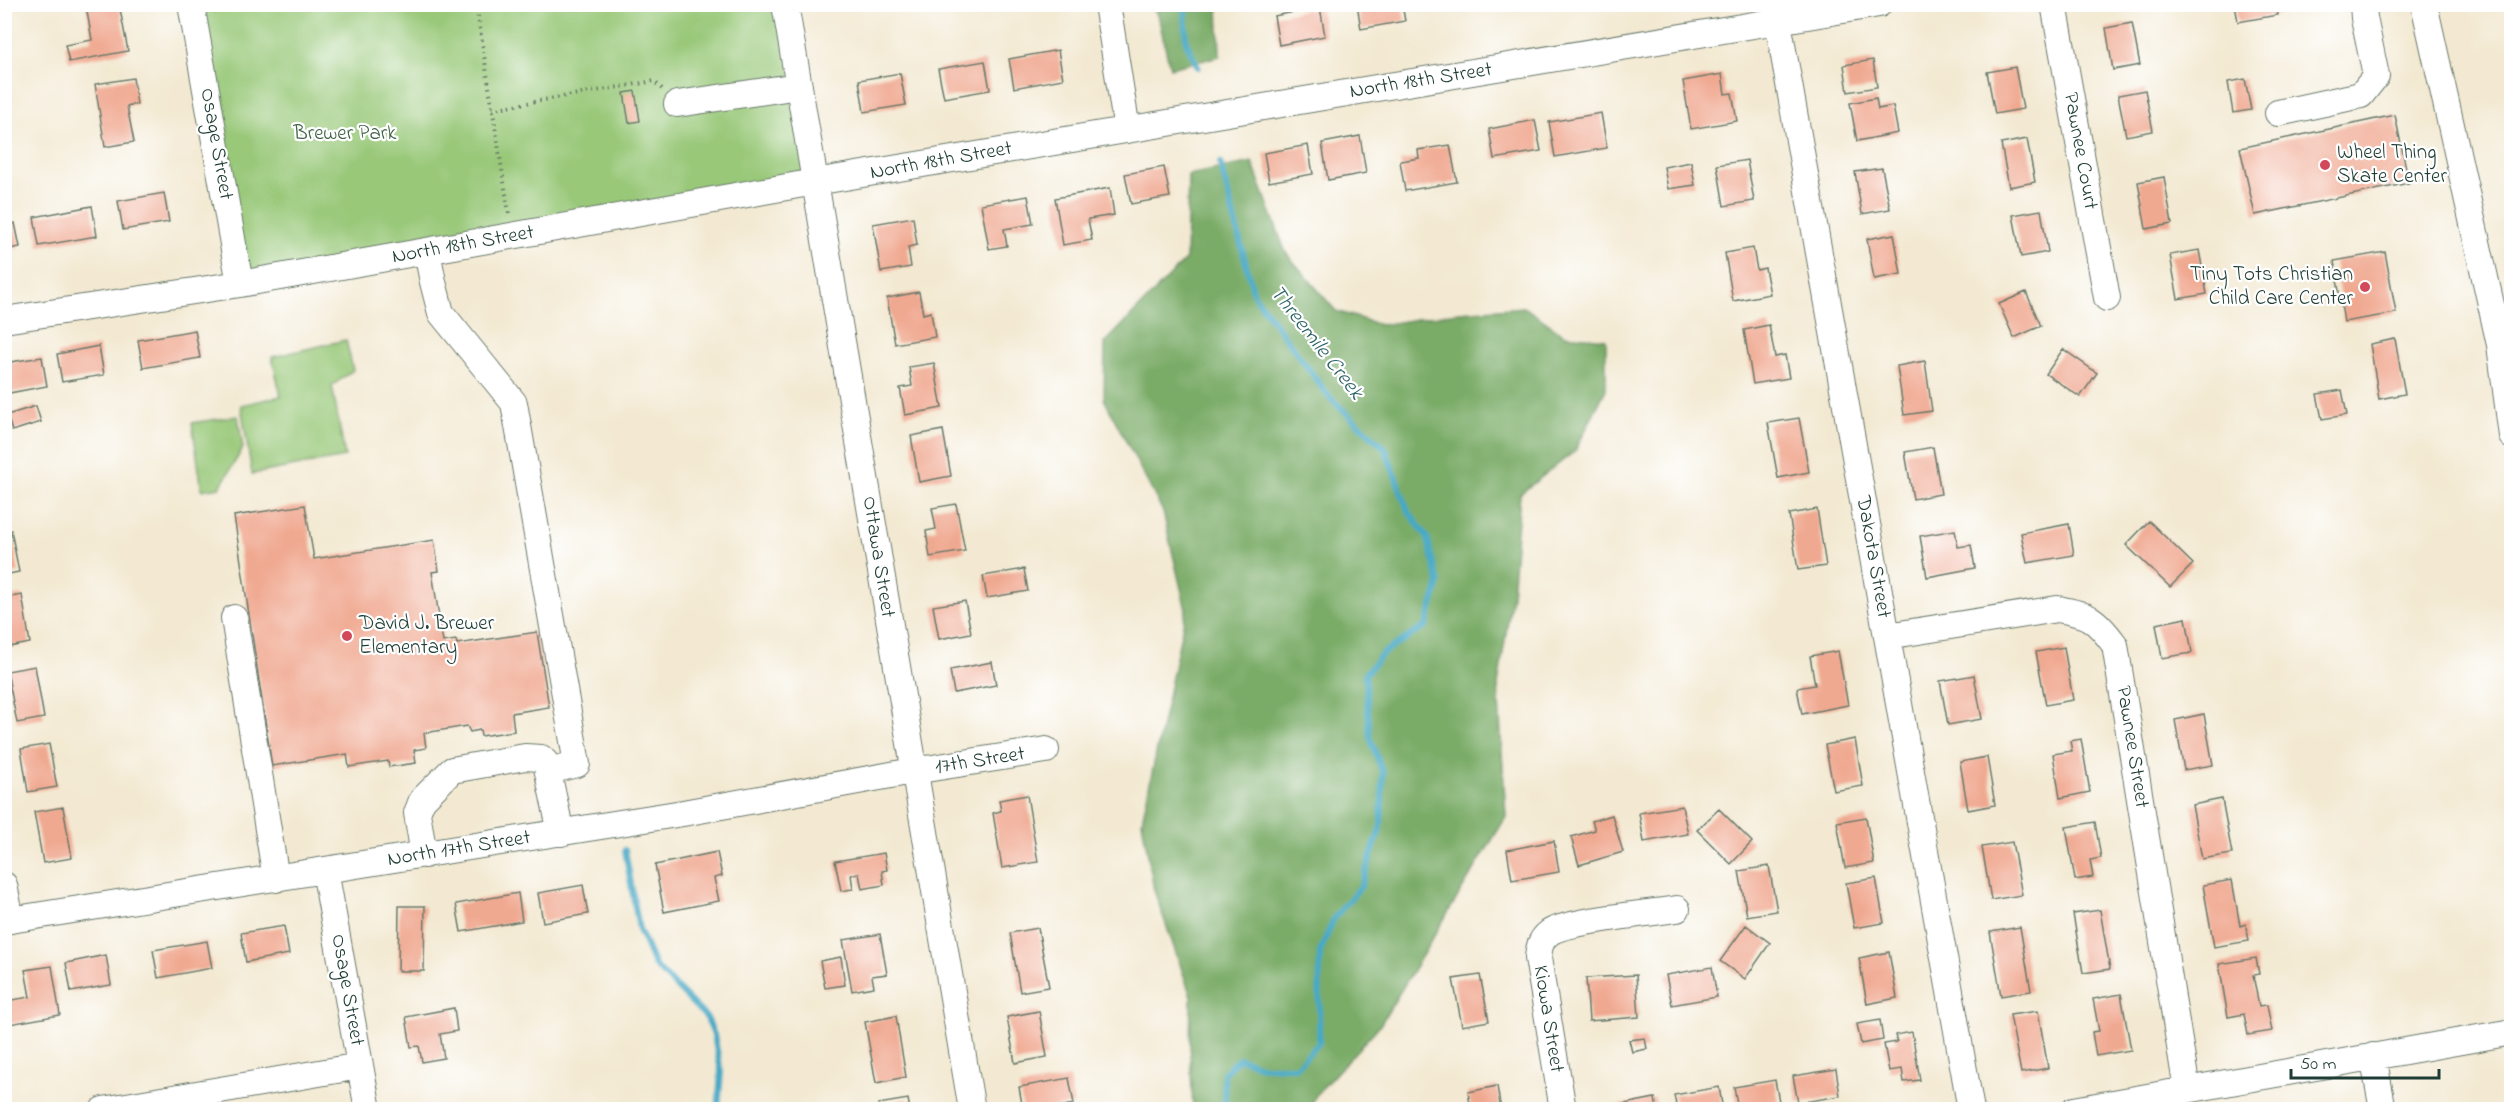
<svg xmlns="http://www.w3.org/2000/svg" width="2516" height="1114" viewBox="0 0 2516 1114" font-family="'Indie Flower',sans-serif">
  <rect width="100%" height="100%" fill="#fff"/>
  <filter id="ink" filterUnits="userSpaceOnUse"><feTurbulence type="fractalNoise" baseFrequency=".0167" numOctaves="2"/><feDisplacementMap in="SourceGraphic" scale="12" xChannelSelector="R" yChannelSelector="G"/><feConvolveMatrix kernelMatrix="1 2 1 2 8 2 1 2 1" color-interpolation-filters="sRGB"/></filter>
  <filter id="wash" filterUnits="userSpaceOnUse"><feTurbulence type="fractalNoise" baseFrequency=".008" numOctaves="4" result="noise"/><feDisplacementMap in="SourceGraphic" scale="24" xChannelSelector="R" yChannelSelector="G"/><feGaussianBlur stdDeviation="1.35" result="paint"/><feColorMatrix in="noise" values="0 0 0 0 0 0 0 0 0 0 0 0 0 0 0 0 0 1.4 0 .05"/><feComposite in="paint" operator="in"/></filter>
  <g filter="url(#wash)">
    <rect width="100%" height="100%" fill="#f3e9d2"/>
    <path fill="#98c878" stroke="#5c8256" stroke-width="1.5" d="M191 5H785L815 182 240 284Z
      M346 340 353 370 332 386 345 457 252 474 241 405 281 396 272 357Z
      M238 416 243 448 220 487 202 490 192 423Z"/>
    <path fill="#7aac68" stroke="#4c744e" stroke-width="1.5" d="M1151 5H1218L1220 56 1170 68 1158 15Z
      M1252 162 1286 253 1336 311 1381 325 1459 312 1524 307 1565 335 1606 339V389L1575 451 1520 494 1512 596 1498 685 1506 817 1380 1025 1316 1095 1310 1109H1193L1190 1053 1191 996 1154 890 1142 821 1186 610 1163 512 1104 399 1105 343 1186 259 1188 175Z"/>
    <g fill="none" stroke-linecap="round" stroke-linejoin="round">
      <path stroke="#46a9c5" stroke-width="6" d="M1185 4 1186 42 1198 67
        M1220 163 1254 295 1330 398 1385 448 1408 511 1427 537 1439 583 1426 626 1383 653 1365 674 1370 737 1383 774 1381 826 1361 886 1334 918 1320 952 1319 1043 1296 1067H1264L1239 1058 1224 1073 1225 1110
        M625 850 639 929 655 966 707 1018 714 1035 721 1071 718 1110"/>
    </g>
    <g id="blocks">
      <path fill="#f0a991" d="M94 4H119L128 51 69 62 65 45 92 40 86 6Z
        M1357 4H1402L1405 21 1361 29Z
        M2235 5H2276L2278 15 2238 22Z
        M1320 7 1325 36 1279 45 1274 16Z
        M2132 23 2140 65 2113 70 2106 28Z
        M1058 50 1063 79 1014 88 1009 59Z
        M1873 60 1877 87 1848 92 1844 65Z
        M985 61 990 90 944 98 938 69Z
        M2015 67 2023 109 1995 114 1987 72Z
        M900 73 906 105 864 112 859 80Z
        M1722 74 1725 94 1732 93 1737 121 1691 129 1683 81Z
        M133 78 137 104 127 106 134 142 105 147 95 84Z
        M2245 79 2251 110 2233 113 2228 82Z
        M2145 90 2153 131 2126 136 2118 95Z
        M635 91 640 121 629 123 624 93Z
        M1876 98 1878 109 1893 106 1898 133 1857 141 1850 103Z
        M1601 113 1607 148 1555 157 1549 122Z
        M2395 115 2409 183 2255 215 2240 148Z
        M1535 120 1541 151 1494 159 1489 129Z
        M1360 136 1366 173 1328 180 1322 143Z
        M2027 139 2035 182 2009 187 2001 144Z
        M1308 145 1313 174 1269 182 1264 153Z
        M1450 145 1457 182 1405 191 1400 161 1419 158 1418 150Z
        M1747 160 1754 201 1724 206 1717 165Z
        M1691 162 1695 185 1668 189 1664 167Z
        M1164 167 1170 197 1131 204 1125 174Z
        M1882 168 1890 209 1862 214 1855 172Z
        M2164 177 2172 224 2146 229 2138 182Z
        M1110 188 1114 215 1088 219 1092 240 1063 245 1055 198Z
        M164 193 169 222 123 230 118 201Z
        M1028 196 1033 224 1004 229 1007 246 989 249 981 204Z
        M92 206 97 236 39 246 34 217Z
        M2041 210 2048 252 2021 257 2013 215Z
        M913 217 917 245 908 247 911 267 881 272 873 224Z
        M15 223 20 247 4 250V225Z
        M1894 234 1901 274 1874 279 1867 239Z
        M1753 248 1757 270 1765 268 1770 294 1733 301 1725 253Z
        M2199 250 2207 294 2178 299 2170 255Z
        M2385 252 2396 313 2344 322 2334 261Z
        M919 292 923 314 931 312 935 337 895 344 887 298Z
        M2026 292 2041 326 2014 338 1999 304Z
        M1769 325 1775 357 1785 355 1789 378 1753 384 1744 330Z
        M195 330 200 358 143 368 138 340Z
        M2395 339 2405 394 2379 399 2370 344Z
        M99 346 104 375 62 382 57 354Z
        M2063 349 2097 373 2080 397 2046 374Z
        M42 357 47 386 4 394V363Z
        M1925 361 1932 411 1904 415 1897 366Z
        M934 363 942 408 905 415 900 388 912 386 909 367Z
        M2342 390 2347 415 2322 419 2317 394Z
        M36 406 41 422 12 431 7 415Z
        M1799 418 1809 472 1778 478 1768 423Z
        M943 430 951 476 919 482 911 436Z
        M1933 447 1941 494 1913 499 1905 452Z
        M956 504 965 551 930 557 926 531 936 529 932 508Z
        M305 505 314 559 434 540 439 571 432 572 443 642 456 640 457 644 537 632 549 707 512 713 514 731 481 736 480 730 470 732 467 726 424 733 426 748 414 750 416 763 389 767 388 761 349 767 347 754 272 766 234 516Z
        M1817 509 1826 566 1798 570 1789 514Z
        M2149 521 2193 564 2170 587 2126 545Z
        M2069 524 2074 555 2027 563 2021 533Z
        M11 530 19 572 4 575V531Z
        M1955 530 1958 547 1971 545 1975 568 1927 577 1920 536Z
        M1024 569 1028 591 987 598 983 576Z
        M22 595 30 643 4 648V598Z
        M965 601 971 633 939 639 933 606Z
        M2186 618 2192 653 2162 658 2156 624Z
        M2064 647 2073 700 2046 705 2036 652Z
        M1838 651 1848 705 1802 714 1797 688 1815 685 1810 656Z
        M992 662 996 685 954 693 950 670Z
        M35 666 44 718 17 723 7 671Z
        M1974 675 1982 719 1948 725 1940 681Z
        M2204 714 2213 765 2184 770 2175 720Z
        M1855 739 1863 786 1834 791 1825 745Z
        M2081 739 2090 792 2060 798 2053 754 2072 751 2070 741Z
        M49 744 57 787 28 792 21 749Z
        M1987 757 1995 805 1968 810 1960 762Z
        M1027 795 1038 862 1002 868 993 813 1001 811 999 800Z
        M2222 799 2232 854 2202 859 2192 805Z
        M1682 806 1688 834 1644 842 1639 813Z
        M63 807 72 858 43 863 34 812Z
        M1719 809 1752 842 1731 864 1697 830Z
        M1612 815 1623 852 1579 865 1571 837 1595 830 1592 821Z
        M1866 817 1874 863 1845 868 1837 822Z
        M2095 822 2101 858 2090 860 2093 877 2075 880 2066 827Z
        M1554 841 1559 872 1512 880 1507 850Z
        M2012 842 2022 895 1991 900 1982 847Z
        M717 852 722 876 714 878 719 901 664 912 655 865Z
        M884 853 887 870 882 871 884 885 862 889 859 874 851 875 853 889 841 891 835 861Z
        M1769 866 1777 911 1747 916 1739 871Z
        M1876 878 1884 923 1854 928 1846 883Z
        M2232 880 2240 926 2246 924 2249 941 2214 947 2203 885Z
        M583 885 588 914 543 922 538 893Z
        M518 893 522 921 461 932 456 904Z
        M399 906H425L424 971H398Z
        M2100 910 2110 969 2083 973 2073 914Z
        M1746 925 1770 943 1745 979 1720 961Z
        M284 926 289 954 246 962 241 933Z
        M2020 927 2031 991 2001 996 1990 932Z
        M1038 928 1049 987 1020 992 1010 933Z
        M880 934 887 974 872 976 874 987 852 991 843 940Z
        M207 941 212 968 158 978 153 950Z
        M1889 952 1897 998 1867 1004 1859 958Z
        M106 955 111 985 71 992 66 963Z
        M841 957 845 985 825 988 820 961Z
        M2256 958 2259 974 2253 975 2259 1006 2267 1005 2272 1031 2248 1035 2244 1014 2228 1017 2219 964Z
        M52 966 60 1015 10 1024 6 1001 30 997 25 970Z
        M1712 967 1717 997 1672 1005 1666 975Z
        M1480 975 1489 1021 1462 1026 1453 979Z
        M1636 975 1639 1017 1589 1021 1586 978Z
        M2121 994 2131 1050 2096 1056 2092 1032 2099 1031 2093 999Z
        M454 1008 457 1031 440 1034 444 1058 422 1062 419 1046 411 1047 406 1017Z
        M1039 1011 1047 1057 1015 1063 1007 1017Z
        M2038 1011 2048 1068 2021 1073 2010 1015Z
        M896 1016 906 1077 876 1083 865 1022Z
        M1880 1020 1883 1040 1861 1044 1857 1024Z
        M1912 1032 1920 1080 1904 1082 1902 1069 1889 1071 1884 1044 1897 1042 1895 1035Z
        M1645 1038 1647 1049 1632 1052 1629 1040Z
        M1836 1069 1840 1096 1798 1103 1793 1076Z
        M1069 1078 1074 1104 1043 1110H1023L1019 1087Z
        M1775 1080 1780 1107 1738 1110 1734 1087Z
        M1497 1086 1501 1110H1471L1468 1092Z
        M1719 1087 1723 1110H1677L1674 1095Z
        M1655 1098 1657 1110H1610L1609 1107Z
        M908 1099 910 1110H879L878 1104Z"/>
    </g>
  </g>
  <g filter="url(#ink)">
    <use href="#blocks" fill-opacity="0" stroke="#69796b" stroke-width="1.5"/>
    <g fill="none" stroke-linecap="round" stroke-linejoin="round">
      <g stroke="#69796b" stroke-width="28">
        <path id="minor" d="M191 4 240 284
          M785 4 972 1110
          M1107 4 1127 130
          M2054 4 2107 298
          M2424 4 2500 345 2512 436
          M1775 5 1971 1110
          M677 104 799 86
          M2278 113 2361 95 2376 76 2364 18 2363 4
          M427 251 433 282 441 313 514 403 577 764 548 771
          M4 320 240 284 815 182 1879 4
          M234 618 276 879
          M1887 636 2057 609C2089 614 2096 619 2115 645L2187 1090
          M424 855 417 813 422 800 452 770 525 757 541 758 546 763 561 833
          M325 870 368 1110
          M4 885 11 920
          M4 921 683 813 913 771 1046 750
          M2373 1056 2383 1110
          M103 1110 360 1066
          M1563 1110 1538 958C1539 948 1540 940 1549 933 1565 921 1652 913 1677 909
          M2074 1110 2512 1032"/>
      </g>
      <path stroke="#69796b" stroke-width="4" stroke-dasharray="1.5 4.5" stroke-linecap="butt" d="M476 4 509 214
        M214 12 258 4
        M492 109 654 81 663 90"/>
      <use href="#minor" stroke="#fff" stroke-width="26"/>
    </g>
  </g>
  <g fill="#d1495b" stroke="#fff" stroke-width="2">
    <circle cx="2325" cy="165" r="6"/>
    <circle cx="2365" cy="287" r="6"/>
    <circle cx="347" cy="636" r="6"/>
  </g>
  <g text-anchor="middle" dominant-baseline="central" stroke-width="4.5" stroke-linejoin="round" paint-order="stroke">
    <g font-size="21" fill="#1f3d34" stroke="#fff">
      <text transform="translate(1421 81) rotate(-9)">North 18th Street</text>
      <text transform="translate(216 144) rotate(80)">Osage Street</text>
      <text transform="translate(2080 151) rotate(80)">Pawnee Court</text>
      <text transform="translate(941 161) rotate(-10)">North 18th Street</text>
      <text transform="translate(463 245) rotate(-10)">North 18th Street</text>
      <text transform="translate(878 557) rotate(81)">Ottawa Street</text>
      <text transform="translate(1873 557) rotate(80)">Dakota Street</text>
      <text transform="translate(2132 747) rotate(81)">Pawnee Street</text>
      <text transform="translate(980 761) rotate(-9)">17th Street</text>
      <text transform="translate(459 849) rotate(-9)">North 17th Street</text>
      <text transform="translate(347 990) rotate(80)">Osage Street</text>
      <text transform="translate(1548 1019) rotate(81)">Kiowa Street</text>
    </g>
    <g font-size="21" fill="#3d6045" stroke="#fff">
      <text x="345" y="134">Brewer Park</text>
    </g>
    <g font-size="21" fill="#1f3d34" stroke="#fff" text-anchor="start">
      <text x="2337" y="153">Wheel Thing<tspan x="2337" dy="24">Skate Center</tspan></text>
      <text x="2353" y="275" text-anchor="end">Tiny Tots Christian<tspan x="2353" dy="24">Child Care Center</tspan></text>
      <text x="359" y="624">David J. Brewer<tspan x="359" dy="24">Elementary</tspan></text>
    </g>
    <g font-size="22" font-style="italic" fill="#2d6367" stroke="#fff">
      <text transform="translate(1316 343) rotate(52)">Threemile Creek</text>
    </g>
  </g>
  <rect width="2516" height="1114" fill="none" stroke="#fff" stroke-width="24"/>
  <path d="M2291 1069v9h148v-9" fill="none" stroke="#1f3d34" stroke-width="3"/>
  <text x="2300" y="1069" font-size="18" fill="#1f3d34" stroke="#ffffff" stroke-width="4.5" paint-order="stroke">50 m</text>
</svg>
